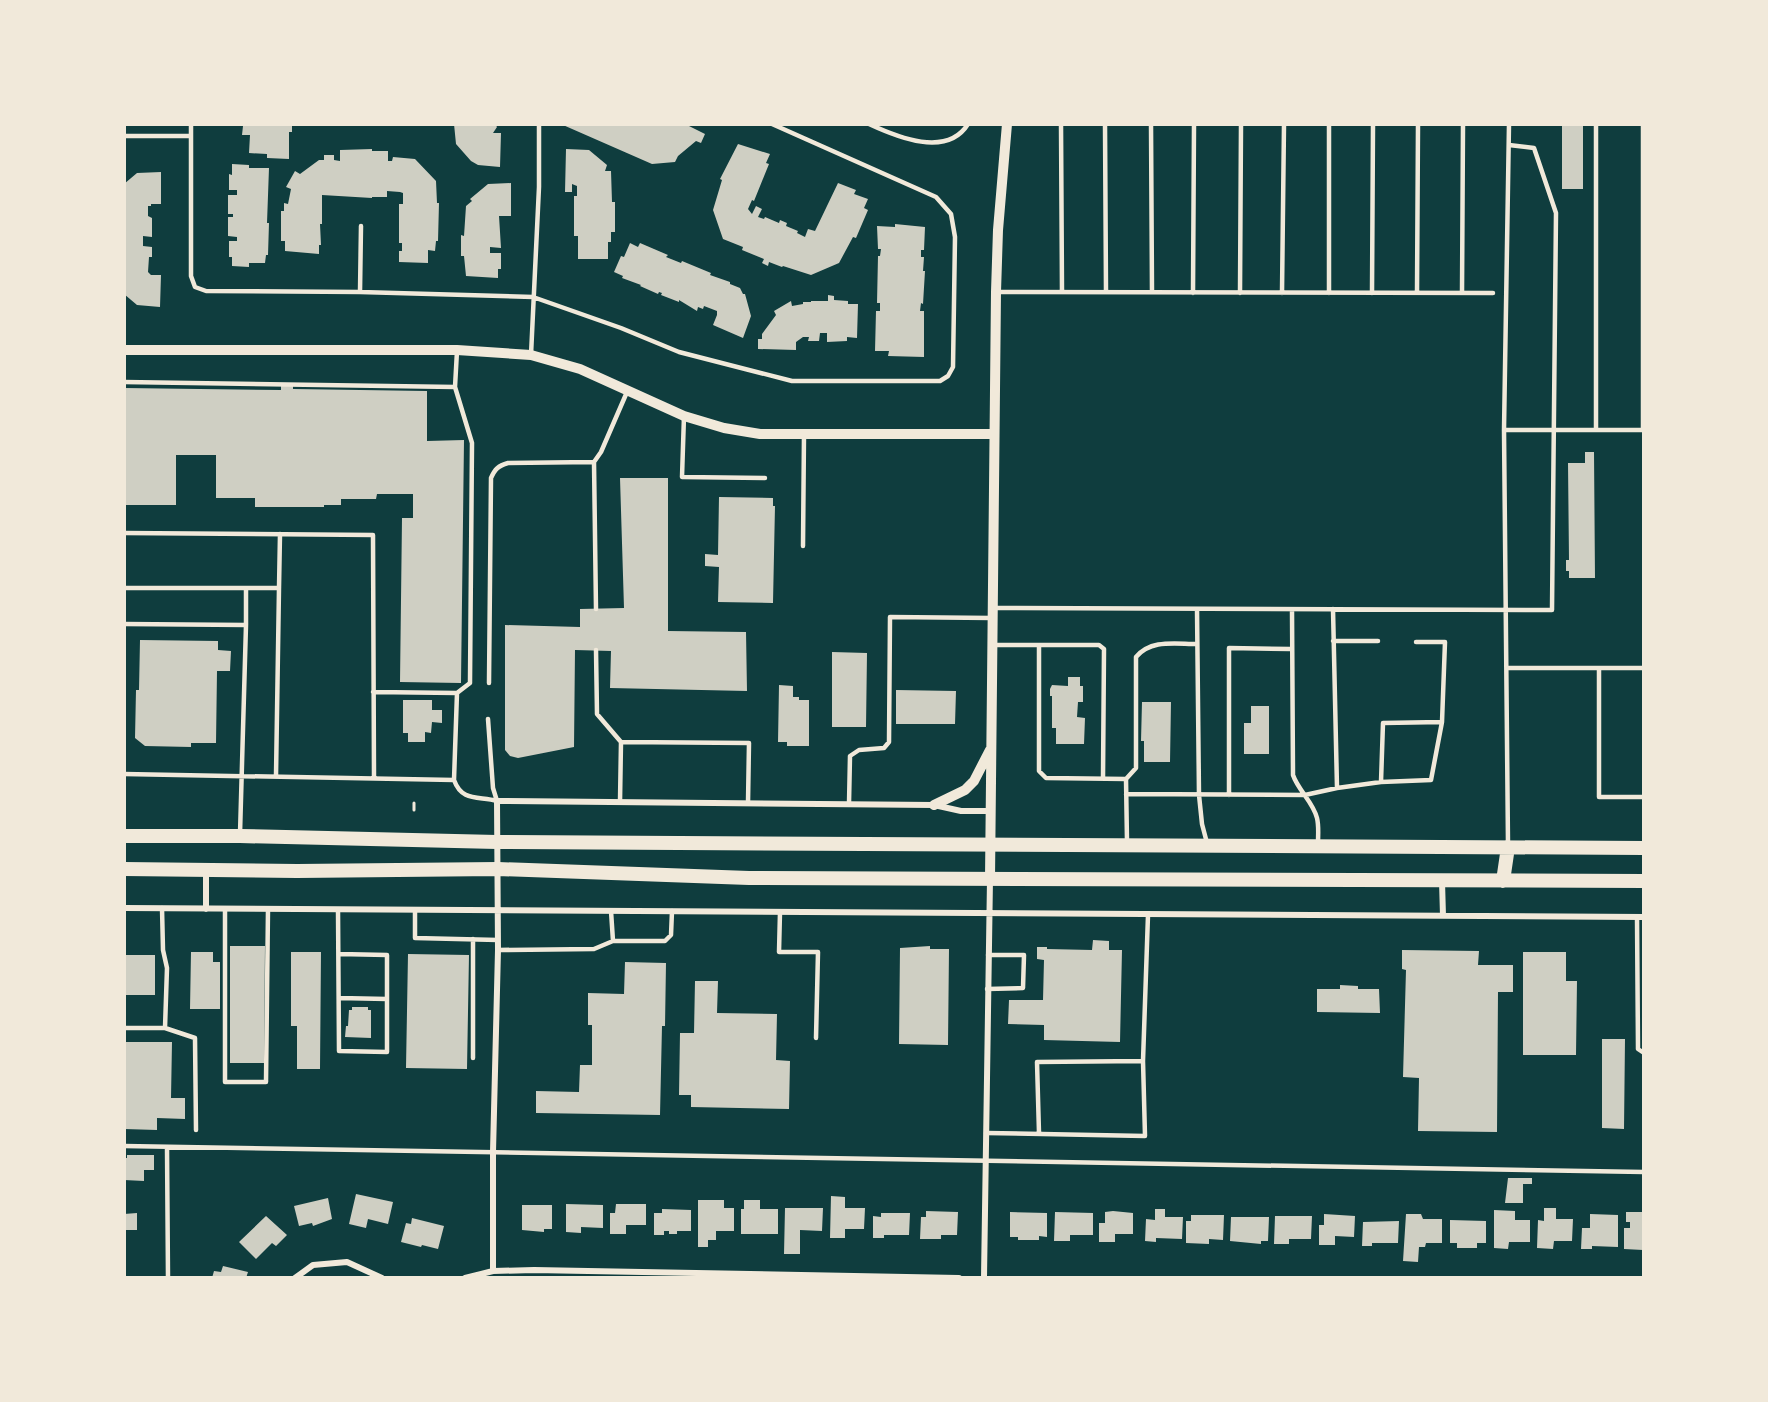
<svg xmlns="http://www.w3.org/2000/svg" width="1768" height="1402" viewBox="0 0 1768 1402" font-family="'Golos Text',sans-serif">
  <rect width="100%" height="100%" fill="#0f3d3e"/>
  <path fill="#cfcfc3" d="M245 124H292V132H289V159L267 158V154L249 153 250 135H242L243 126Z
    M454 124H495L497 127 493 133H501L500 167 478 165 471 161 456 144Z
    M654 124 656 126 685 124 705 134 701 143 696 141 678 156 675 162 652 164 563 125Z
    M1562 124H1583V189H1562Z
    M738 144 770 154 766 163 769 164 754 201 752 200 748 209 752 214 756 206 762 209 758 217 764 219 765 217 779 223 780 220 787 223 786 226 798 231 797 233 805 237 808 229 815 231 838 183 856 190 854 194 868 199 864 208 868 210 856 238 853 237 839 263 811 275 783 266 782 267 769 262 768 266 762 263 764 259 742 250 743 247 723 239 713 210 722 180 720 179Z
    M372 149V151H388V161H392L393 157 415 159 436 181 437 203H439L438 241H436L435 251 428 250V263L399 262V251H402V243H399V204H403V193L400 192 387 191V197H372V198L322 195V224H320L321 245H319V254L285 251V241H281V211H284V203L288 204 291 189 286 187 295 171 300 174 319 160H324V155H334V160L340 161V150Z
    M566 149 589 150 607 165 605 171H611L612 202H615V232H611V242H608V259H578V236H574V196H577V186L572 184V192H565Z
    M232 164 249 165V168H269L267 223H269L268 255H266L265 263H249V267L232 266V257H229V241H237V237L228 236V217H233V214H228V195H237V190H229V174L232 175Z
    M161 172V204H151V206H148V216L152 218V237L143 236V246L152 247V257H149L148 272 151 275H161L160 307 137 305 124 294V184L137 173Z
    M511 183V216H499L501 248 490 247V253H501V269H498V278L466 276 464 256H461V235L464 236 466 206 472 201 470 199 488 184Z
    M895 224 925 227 924 250H921V257H924L923 271H925L923 304 921 303 920 311H924V357L888 356 889 351H875L876 311H880V303H877L878 256H880L881 249H878L877 226 895 227Z
    M630 243 638 247 640 243 668 255 666 257 681 263 682 261 711 273 710 275 730 282V284L740 288 743 294H745L751 316 743 338 713 325 717 315V311L704 306 703 309 698 307 697 311 679 300V302L661 295 662 293 659 292 658 294 640 286 641 285 622 278 623 276 614 272 621 256 624 257Z
    M828 295 834 296V300L848 301V304H858L857 338 847 337V341L827 342V333H820L819 341H808L809 337H803L796 342V350L758 349V339H762V334L776 315 774 311 791 301 792 306 803 304V302H811V301H828Z
    M281 386H293V389L427 391V441L464 440 461 683 400 682 402 518H413V494H377L376 499H341V505H324V507H255V498H216V455H176V505H124V388L281 390Z
    M1585 452H1594L1595 578H1569V571H1566V560H1569L1568 463H1585Z
    M620 478H668V631L746 632 747 691 610 688 611 651 575 650 574 747 518 758 510 756 505 750V625L580 627V609L624 608Z
    M719 497 773 498V506H775L773 603 718 602 719 567 705 566V554L718 555Z
    M140 640 218 641V650L231 651 230 671H217L216 743H191V747L145 746 135 738 136 690H139Z
    M832 652 867 653 866 727H832Z
    M1068 677H1080V686H1083V702H1078L1077 717 1085 718 1084 744H1056V728H1052V696H1050V689L1052 685 1068 686Z
    M779 685 793 686V697H799V700H809V746H787V742H778Z
    M896 690 956 691 955 724H896Z
    M403 700H432V710H442V723L432 722 431 733 425 732V742H408V733H403Z
    M1142 702H1171L1170 762H1144V741H1141Z
    M1251 706H1269V754H1244V723H1251Z
    M1093 940 1109 941V950H1122L1120 1042 1044 1040V1025L1008 1024 1009 1000H1043L1044 960 1037 959V947H1047V949L1092 950Z
    M230 946H265L264 1063H230Z
    M930 946V949H949L948 1045 899 1044 900 948Z
    M1402 950 1479 951 1478 965H1513V992H1498L1497 1132 1418 1131 1419 1078 1403 1077 1406 970 1402 969Z
    M191 952H213V962H220V1009H190Z
    M291 952H321L320 1069H297V1026H291Z
    M1523 952H1566V981H1577L1576 1055H1523Z
    M408 954 469 955 467 1069 406 1068Z
    M124 955H155V995H124Z
    M625 962 666 963 665 1026H662L660 1115 536 1113V1091L579 1092 580 1065H592V1025H588V993L624 994Z
    M695 981H718L717 1013 777 1014 776 1060 790 1061 789 1109 691 1107V1095H679L680 1033H694Z
    M1340 985 1358 986V989H1379L1380 1013 1317 1012V989H1340Z
    M352 1007H368V1010H371V1038L345 1037 346 1026H348L349 1010H352Z
    M1602 1039H1625L1624 1129 1602 1128Z
    M124 1042H172L171 1098H185V1119L157 1118V1130L124 1129Z
    M127 1155H154V1170H144V1181L124 1180V1158H127Z
    M1508 1178H1532V1184H1523V1203H1505Z
    M356 1194 393 1202 388 1224 368 1219 366 1228 349 1224Z
    M831 1196 845 1197V1208H865L864 1229H845V1238H830Z
    M328 1198 332 1219 313 1226 312 1223 299 1226 294 1206Z
    M698 1200H724V1208H734V1231H716V1240H708V1247H698Z
    M744 1200H760V1209H778V1234H741V1209H744Z
    M566 1204 603 1205V1228L581 1227V1233L566 1232Z
    M616 1204H646V1225H626V1234H610V1213H615Z
    M522 1205H552V1229H544V1232L522 1230Z
    M785 1208H823L822 1231 800 1230V1254H784Z
    M1544 1208H1556V1219H1573L1572 1241H1554L1553 1249 1537 1248 1538 1220 1544 1221Z
    M662 1209 691 1210V1231H677V1234H669V1231H664V1235H654V1213H662Z
    M1155 1209H1165V1217H1183L1182 1239 1156 1238V1242L1145 1241 1146 1219 1155 1220Z
    M1494 1210 1515 1211V1220H1530V1242H1509L1508 1249 1494 1248Z
    M926 1211 958 1212 957 1235H941V1239H920L921 1217H926Z
    M1113 1211 1133 1213V1234H1115V1242H1099V1223H1105V1212Z
    M1010 1212 1047 1213V1237L1039 1236V1240H1018V1237H1010Z
    M1055 1212 1093 1213V1235H1070V1241H1054Z
    M1626 1212H1644L1643 1250 1624 1249V1228H1630V1222H1626Z
    M137 1213V1230H124V1214Z
    M881 1213H910L909 1235H884V1238H873V1216L881 1217Z
    M1324 1214 1355 1216 1354 1237 1335 1236V1245H1319V1225H1324Z
    M1406 1214H1421L1423 1219H1442V1243H1426L1425 1247H1419L1418 1262 1403 1261Z
    M1590 1214 1618 1215V1247L1592 1246V1249H1581L1582 1228H1590Z
    M1191 1215H1224L1223 1240 1209 1239V1244L1186 1243V1221H1191Z
    M266 1216 287 1235 276 1246 272 1243 256 1259 239 1242Z
    M1275 1216H1312L1311 1239H1289V1244H1274Z
    M1231 1217H1269L1268 1241H1261V1244L1230 1241Z
    M412 1218 444 1226 438 1249 422 1245 421 1247 401 1242 406 1223 411 1224Z
    M1450 1220 1486 1221V1243H1477V1248H1457V1243H1450Z
    M1399 1221 1398 1243H1372V1246H1362L1363 1222Z
    M223 1266 248 1272 246 1278H212L214 1271 221 1272Z"/>
  <g fill="none" stroke-linecap="round" stroke-linejoin="round">
    <path stroke="#f1e9da" stroke-width="3" d="M414 803V810"/>
    <path stroke="#f1e9da" stroke-width="4.5" d="M191 124V276L195 287 206 291 360 292 533 297 621 328 679 352 792 381H940L948 376 953 367 955 237 951 214 936 197 772 124
      M869 124C897 137 947 158 968 124
      M1061 124 1062 292
      M1105 124 1106 292
      M1151 124 1152 292
      M1643 124V430
      M124 136H191
      M360 292 361 226
      M996 292 1493 293
      M1193 293 1194 124
      M1240 293 1241 124
      M1282 293 1284 124
      M1329 293V124
      M1372 293 1373 124
      M1417 293 1418 124
      M1462 293 1463 124
      M531 355 539 187V124
      M124 382 455 387 457 351
      M455 387 472 443 470 683 457 693
      M684 416 682 477 765 478
      M1504 430H1644
      M1596 430V124
      M594 462 596 609
      M124 533 373 535 374 778
      M803 546 804 434
      M124 588H279L276 776
      M279 588 280 534
      M995 608 1552 610 1556 213 1534 148 1509 145
      M1197 609 1199 795 1202 824 1207 843
      M1333 609 1337 788
      M1292 610 1293 775C1298 790 1313 802 1317 818 1319 826 1318 835 1318 843
      M124 624 246 625 240 834
      M246 625V588
      M1333 641H1378
      M992 645H1099L1104 649 1103 778
      M1039 645V771L1046 778 1126 779 1127 842
      M596 650 597 714 621 742
      M1507 668H1644
      M1599 668V797H1644
      M489 683 491 478C495 469 498 466 508 463L594 462 601 452 627 392
      M373 692 457 693 454 780
      M488 719 493 788 497 801
      M124 774 454 780C462 802 478 796 497 801
      M1126 779 1136 768V657C1151 639 1175 644 1197 644
      M1381 782 1383 723 1442 722
      M1126 794 1305 795 1337 788 1381 782 1431 780 1442 722 1445 642H1416
      M1229 795V648L1291 649
      M620 802 621 742 749 743 748 803
      M849 804 850 756 859 750 884 748 889 742 890 617 992 618
      M1508 844 1504 430 1509 124
      M225 909V1082H266L268 909
      M338 910 339 1051 387 1052V955L339 954
      M415 910V938L498 940
      M611 911 613 941H665L671 935 672 911
      M780 912 779 952H818L816 1038
      M1637 917 1638 1049 1644 1053
      M473 939V1058
      M498 950 594 949 613 941
      M987 989 1023 988 1024 955H988
      M339 998 387 999
      M124 1028H165L167 968 163 950 162 908
      M165 1028 195 1038 196 1130
      M986 1133 1145 1136 1143 1061 1148 915
      M1039 1133 1037 1062 1143 1061
      M124 1146 1644 1172
      M167 1147 168 1278"/>
    <path stroke="#f1e9da" stroke-width="6" d="M1442 881 1443 916
      M124 908 1644 917
      M206 909V871
      M493 1271V1152L498 950 497 801 934 805 961 811H992
      M295 1278 313 1265 347 1262 382 1278
      M465 1278 493 1271 534 1270 959 1278
      M984 1278 990 879"/>
    <path stroke="#f1e9da" stroke-width="10" d="M124 350H457L531 355 580 369 684 416 724 428 760 434H993
      M934 805 965 790 974 781 990 750
      M990 879 996 292 998 230 1007 124"/>
    <path stroke="#f1e9da" stroke-width="14" d="M124 836H240L497 842 1644 848
      M124 869 297 871 498 869 749 878 1644 881
      M1503 881 1508 847"/>
  </g>
  <rect width="1768" height="1402" fill="none" stroke="#f1e9da" stroke-width="252"/>
</svg>
